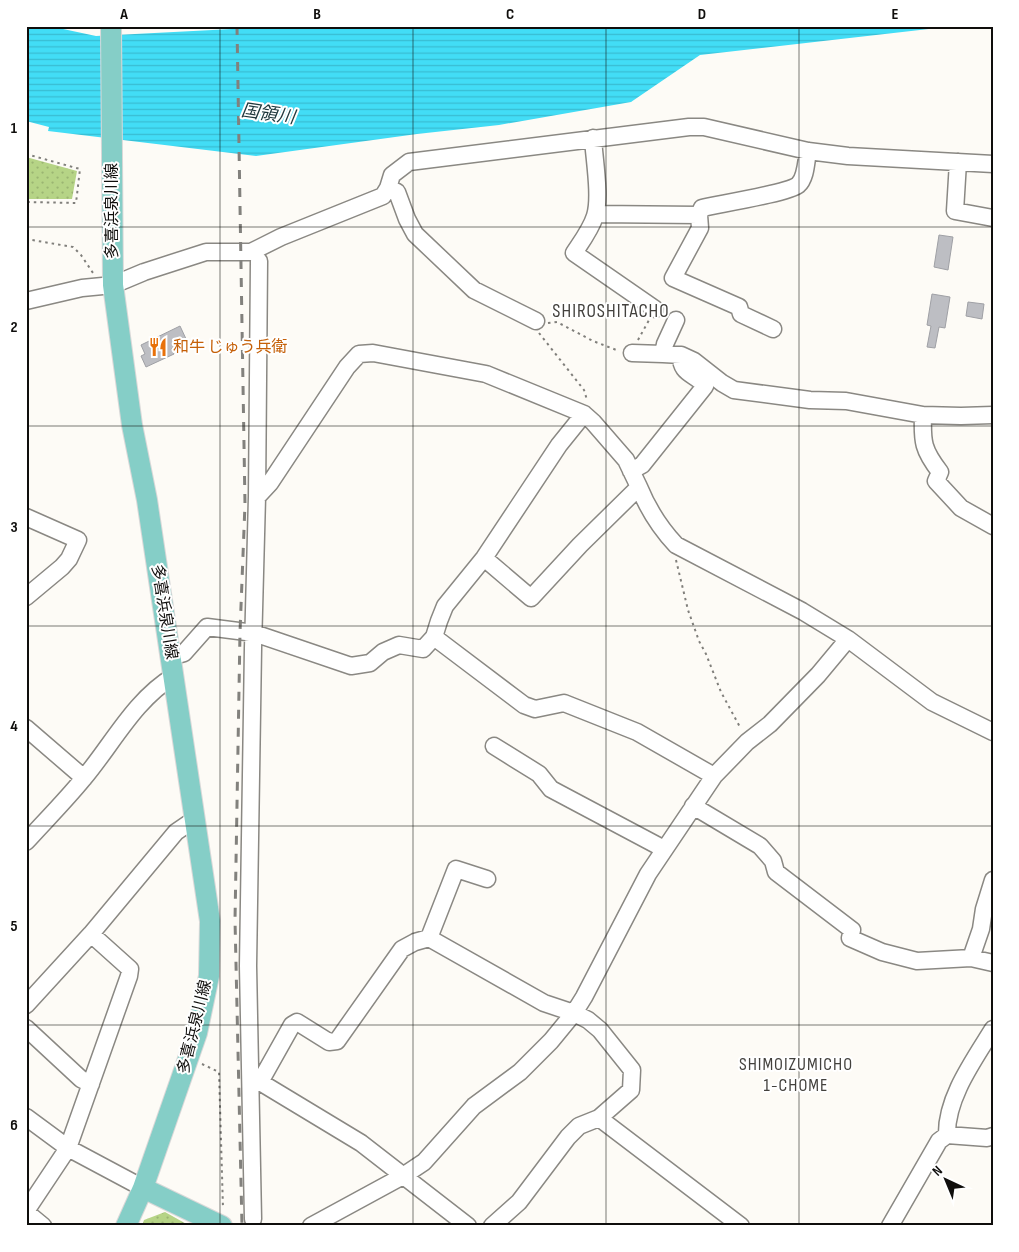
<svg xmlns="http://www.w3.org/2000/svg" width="1019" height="1252" viewBox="0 0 1019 1252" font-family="'Sofia Sans Condensed','Noto Sans JP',sans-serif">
  <defs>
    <pattern id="park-dots" width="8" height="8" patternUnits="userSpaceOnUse" patternTransform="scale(1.25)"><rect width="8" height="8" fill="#b6d486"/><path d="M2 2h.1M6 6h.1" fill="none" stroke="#9bb572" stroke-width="1.8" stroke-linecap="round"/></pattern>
    <pattern id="water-rules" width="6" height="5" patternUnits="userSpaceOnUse" patternTransform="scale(1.25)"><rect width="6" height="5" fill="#42ddf6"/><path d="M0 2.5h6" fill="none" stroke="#39bcd2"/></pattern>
  </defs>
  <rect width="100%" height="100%" fill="#fdfbf6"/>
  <path fill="url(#park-dots)" d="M26 157 77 171 72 199H26Z
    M165 1212 190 1226H142L144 1220Z"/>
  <path fill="url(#water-rules)" d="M26 26H49L96 36 232 29H271L313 26H955L700 55 631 102 499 125 417 134 256 156 48 131 49 127 26 121Z"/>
  <path fill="#bdbec3" stroke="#9fa0a5" d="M939 235 953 237 948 270 934 267Z
    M932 294 950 297 945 328 939 327 935 348 927 347 931 326 927 325Z
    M968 302 984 304 982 319 966 316Z
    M180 326 187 341 171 349 174 354 146 367 141 356 145 354 141 345Z"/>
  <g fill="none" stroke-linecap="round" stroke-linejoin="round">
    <g stroke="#8a8883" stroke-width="19">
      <path id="minor" d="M593 138C594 158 601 197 595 216 591 229 582 241 574 253L655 309
        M958 162 955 211 993 218
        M388 188 397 192 407 219 415 234 474 290 536 321
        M596 214 699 215 700 228 673 278 739 307 741 314 773 329
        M699 215 702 208C719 204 788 193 798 185 806 178 806 162 808 151
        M26 301 82 288 113 285 144 272 206 252H251L281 237 383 196 388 188 392 175 409 162 689 127H704L808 151 848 156 993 164
        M632 353 663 354 665 344 676 320
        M663 354 681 355 694 361 722 383 734 390 810 400 846 401 923 415 961 416 993 415
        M923 415C922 442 923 450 940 472L936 481 961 508 993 526
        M631 471 642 465 705 386C695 373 680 375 681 355
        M639 487C648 509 660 528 676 545L802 611 848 639 932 702 993 732
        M257 497 259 261
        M26 517 78 540 69 559 62 567 26 597
        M434 637 524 705 535 709 564 703 637 732 714 776
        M170 657 184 653 207 627 254 633 351 666 370 663 383 652 399 645 423 649 434 637 439 621 445 606 484 558 559 445 584 414
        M26 728 84 778
        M494 746 539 774 551 789 664 849
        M693 806 760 846 773 861 776 872 852 930 850 938 882 952 917 961 971 958 993 963
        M26 842C45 821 65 801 83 779 112 745 134 700 174 676
        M487 879 456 869 429 938 544 1003 574 1013 588 1020 600 1030 632 1070 631 1090 599 1118 579 1126 568 1137 519 1202 492 1226
        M429 938 415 942 402 949 337 1041 329 1042 297 1022 292 1025 260 1082 361 1143 468 1226
        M971 958 981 929 984 909 993 880
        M26 1005 91 934 176 832 195 819
        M26 1028 81 1079 91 1084
        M26 1117 68 1148 143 1188
        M599 1118 741 1226
        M947 1135C946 1098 974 1060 993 1029
        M26 1211 68 1148 129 976 130 969 91 934
        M26 1212 43 1226
        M253 1219 248 966 253 648 257 497 270 483 347 367 359 354 373 353 486 374 584 414 593 422 626 460 639 487 580 545 531 598 484 558
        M311 1226 403 1176 424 1162 474 1106 520 1072 551 1041 574 1013 584 997 648 874 714 776 747 742 770 724 818 675 848 639
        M890 1226 939 1141 947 1135 987 1138 993 1136"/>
    </g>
    <g stroke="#d9d8d8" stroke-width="22">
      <path id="major" d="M111 26 113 285 132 425 147 500 210 921 209 976 197 1033 143 1188 126 1226
        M143 1188 222 1226"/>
    </g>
    <path stroke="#807f7b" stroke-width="2" stroke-dasharray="2.5 4" stroke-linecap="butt" d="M26 154 80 169 76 203 26 202
      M26 239 73 247 81 255 93 273
      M548 323 557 322 593 341 619 351
      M539 333 584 390 587 400
      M638 340 649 320
      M676 560 688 610 699 641 706 654 721 692 741 729
      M202 1064 219 1072 223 1208"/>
    <use href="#minor" stroke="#fff" stroke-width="16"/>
    <use href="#major" stroke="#85cec7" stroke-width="20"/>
    <path stroke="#82817d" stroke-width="3" stroke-dasharray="9 9" stroke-linecap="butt" d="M237 26 245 504 240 632 235 920 242 1226"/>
  </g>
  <path fill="none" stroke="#0f0e0c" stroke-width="1" stroke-opacity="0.55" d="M220 26V1226M413 26V1226M606 26V1226M799 26V1226M26 227H993M26 426H993M26 626H993M26 826H993M26 1025H993"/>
  <defs>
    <g id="restaurant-bare" transform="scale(1.5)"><path d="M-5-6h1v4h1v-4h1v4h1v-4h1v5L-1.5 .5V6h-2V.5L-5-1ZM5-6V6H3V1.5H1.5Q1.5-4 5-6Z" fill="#e8710a" stroke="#fff" stroke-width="2.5" paint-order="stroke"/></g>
  </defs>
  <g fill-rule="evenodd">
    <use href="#restaurant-bare" x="158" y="347"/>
  </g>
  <g text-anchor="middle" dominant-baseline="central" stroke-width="4" stroke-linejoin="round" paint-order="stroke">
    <g font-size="16" fill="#0f0e0c" stroke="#fff">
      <text transform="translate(112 211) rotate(-90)">多喜浜泉川線</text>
      <text transform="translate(164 612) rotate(81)">多喜浜泉川線</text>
      <text transform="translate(195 1027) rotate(-76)">多喜浜泉川線</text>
    </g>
    <g font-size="16" fill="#c56008" stroke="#fff" text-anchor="start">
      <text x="173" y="347">和牛 じゅう兵衛</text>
    </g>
    <g font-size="18" font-style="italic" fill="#1d363b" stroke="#fff">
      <text transform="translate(268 114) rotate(8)">国領川</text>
    </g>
    <g font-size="18" letter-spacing="1" fill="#43413d" stroke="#fff">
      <text x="796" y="1064">SHIMOIZUMICHO<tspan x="796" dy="21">1-CHOME</tspan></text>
    </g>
    <g font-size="19" letter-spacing="1" fill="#43413d" stroke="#fff">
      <text x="611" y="311">SHIROSHITACHO</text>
    </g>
  </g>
  <rect width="1019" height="1252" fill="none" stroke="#ffffff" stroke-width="55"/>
  <g transform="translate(946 1180) rotate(316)" stroke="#ffffff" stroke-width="4" paint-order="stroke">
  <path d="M0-4L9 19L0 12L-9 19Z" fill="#0f0e0c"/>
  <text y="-8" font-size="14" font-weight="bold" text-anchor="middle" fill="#0f0e0c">N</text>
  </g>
  <rect x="28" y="28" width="964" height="1196" fill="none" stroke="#0f0e0c" stroke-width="2"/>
  <g font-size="16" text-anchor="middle" font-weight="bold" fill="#0f0e0c">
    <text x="124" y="19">A</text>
    <text x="317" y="19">B</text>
    <text x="510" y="19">C</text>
    <text x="702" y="19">D</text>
    <text x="895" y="19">E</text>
    <text x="14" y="133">1</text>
    <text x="14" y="332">2</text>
    <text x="14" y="532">3</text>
    <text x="14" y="731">4</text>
    <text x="14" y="931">5</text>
    <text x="14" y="1130">6</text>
  </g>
</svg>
